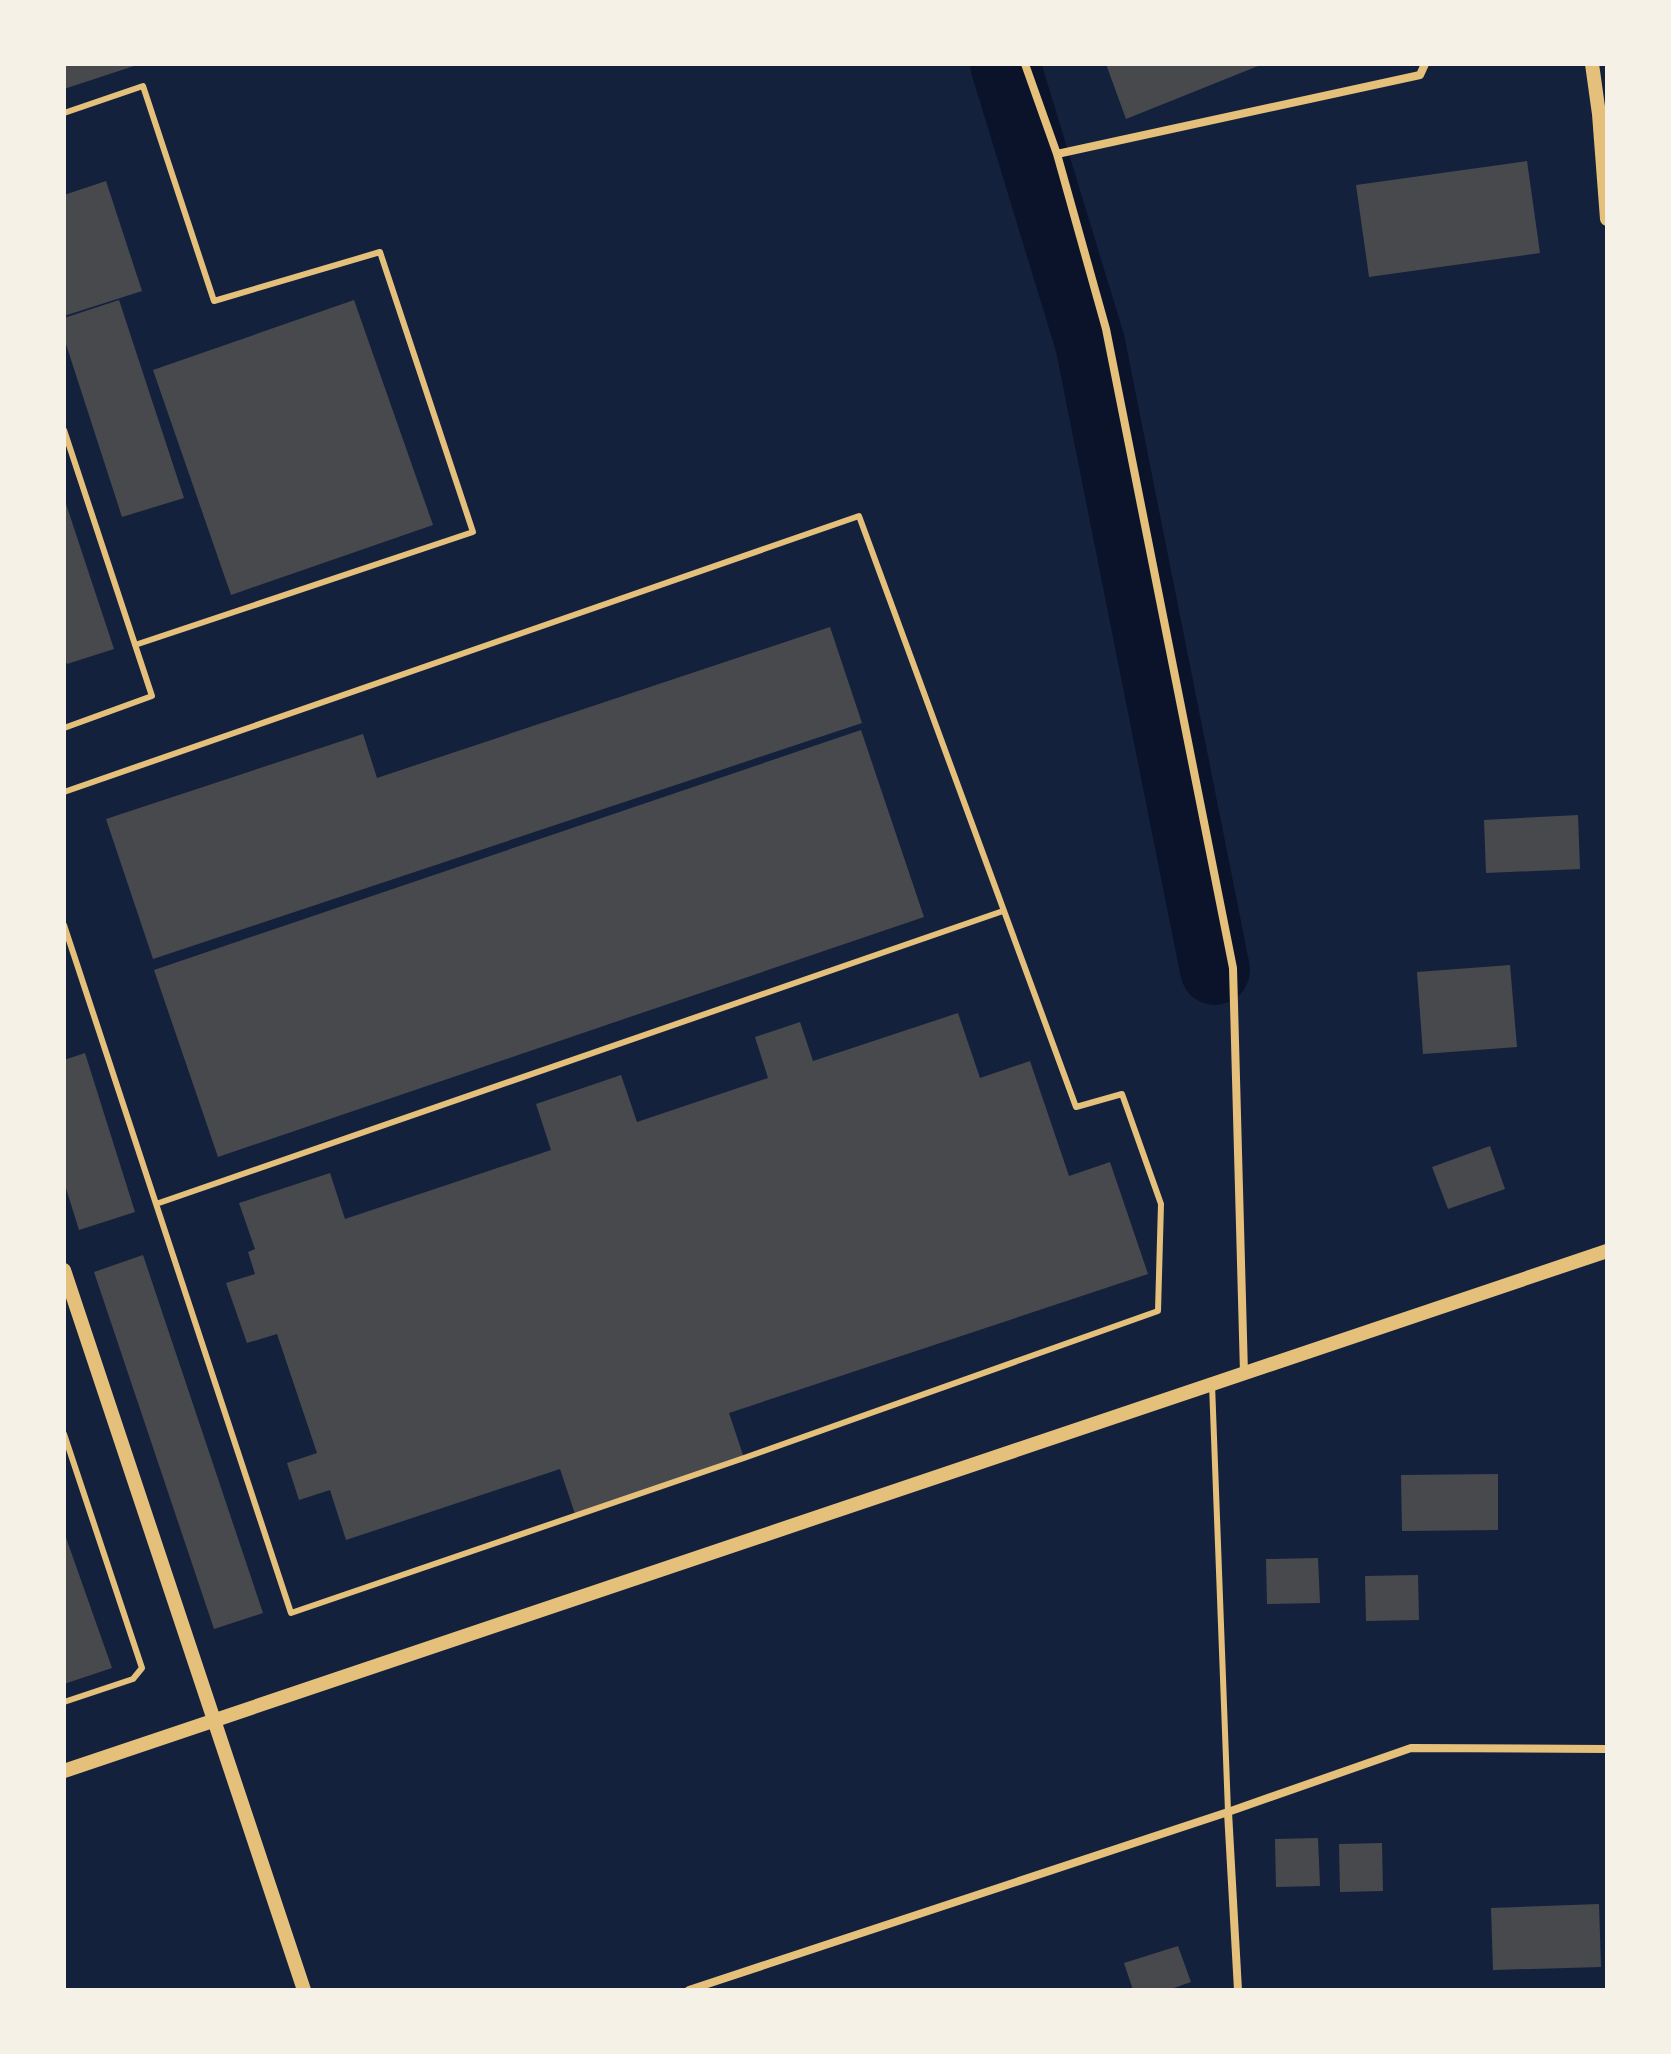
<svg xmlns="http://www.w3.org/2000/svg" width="1671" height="2054" viewBox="0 0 1671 2054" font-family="'Exo 2',sans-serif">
  <rect width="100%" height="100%" fill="#14213d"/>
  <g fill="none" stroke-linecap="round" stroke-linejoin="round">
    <path stroke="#0b132b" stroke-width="70" d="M1005 64 1090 343 1215 970"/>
  </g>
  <path fill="#48494c" d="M64 64H137V65L64 89Z
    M1106 64H1263L1126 119Z
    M1527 161 1540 253 1369 277 1356 185Z
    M106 181 142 291 64 316V195Z
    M119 300 184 498 122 517 64 338V318Z
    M354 300 433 525 231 595 153 370Z
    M64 498 114 649 67 664 64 656Z
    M830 627 862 723 153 959 106 819 363 734 377 778Z
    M861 730 924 917 218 1157 154 970Z
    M1578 815 1580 869 1486 873 1484 820Z
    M1510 965 1517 1047 1423 1054 1417 972Z
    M958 1013 980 1078 1030 1061 1069 1176 1110 1162 1148 1274 729 1413 744 1458 575 1514 560 1469 346 1540 330 1490 299 1500 287 1463 317 1453 277 1334 247 1343 226 1283 255 1274 248 1252 255 1249 239 1203 330 1173 345 1219 551 1150 536 1104 621 1075 637 1122 768 1078 755 1037 800 1022 813 1061Z
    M85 1053 135 1212 79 1230 64 1182V1060Z
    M1490 1146 1505 1189 1448 1209 1432 1167Z
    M143 1255 263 1613 214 1629 94 1272Z
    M1498 1474V1530L1402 1531 1401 1475Z
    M64 1532 112 1668 64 1684Z
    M1318 1558 1320 1603 1267 1604 1266 1559Z
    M1418 1575 1419 1620 1366 1621 1365 1576Z
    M1318 1838 1320 1886 1276 1887 1275 1839Z
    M1382 1843 1383 1891 1340 1892 1339 1844Z
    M1599 1904 1601 1967 1493 1970 1491 1908Z
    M1178 1946 1191 1982 1168 1990H1133L1124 1963Z"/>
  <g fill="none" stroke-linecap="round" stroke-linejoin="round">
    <path stroke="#e5c07b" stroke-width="6" d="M64 113 143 86 214 301 380 252 473 532 135 645
      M64 430 152 696 64 728
      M64 792 859 516 1076 1107 1122 1094 1161 1204 1158 1311 744 1458 291 1613 64 925
      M156 1204 1003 911
      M1212 1384 1228 1812
      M64 1434 142 1668 133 1679 64 1702"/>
    <path stroke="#e5c07b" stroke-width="8" d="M1025 64 1057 154 1106 329 1233 968 1244 1373
      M1057 154 1420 75 1425 64
      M1228 1812 1238 1990
      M689 1990 1228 1812 1411 1748 1607 1749"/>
    <path stroke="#e5c07b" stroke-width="14" d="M1592 64 1599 114 1607 219
      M64 1270 304 1990
      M64 1771 1607 1251"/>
  </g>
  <rect width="1671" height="2054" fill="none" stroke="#f6f1e7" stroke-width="132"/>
</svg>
